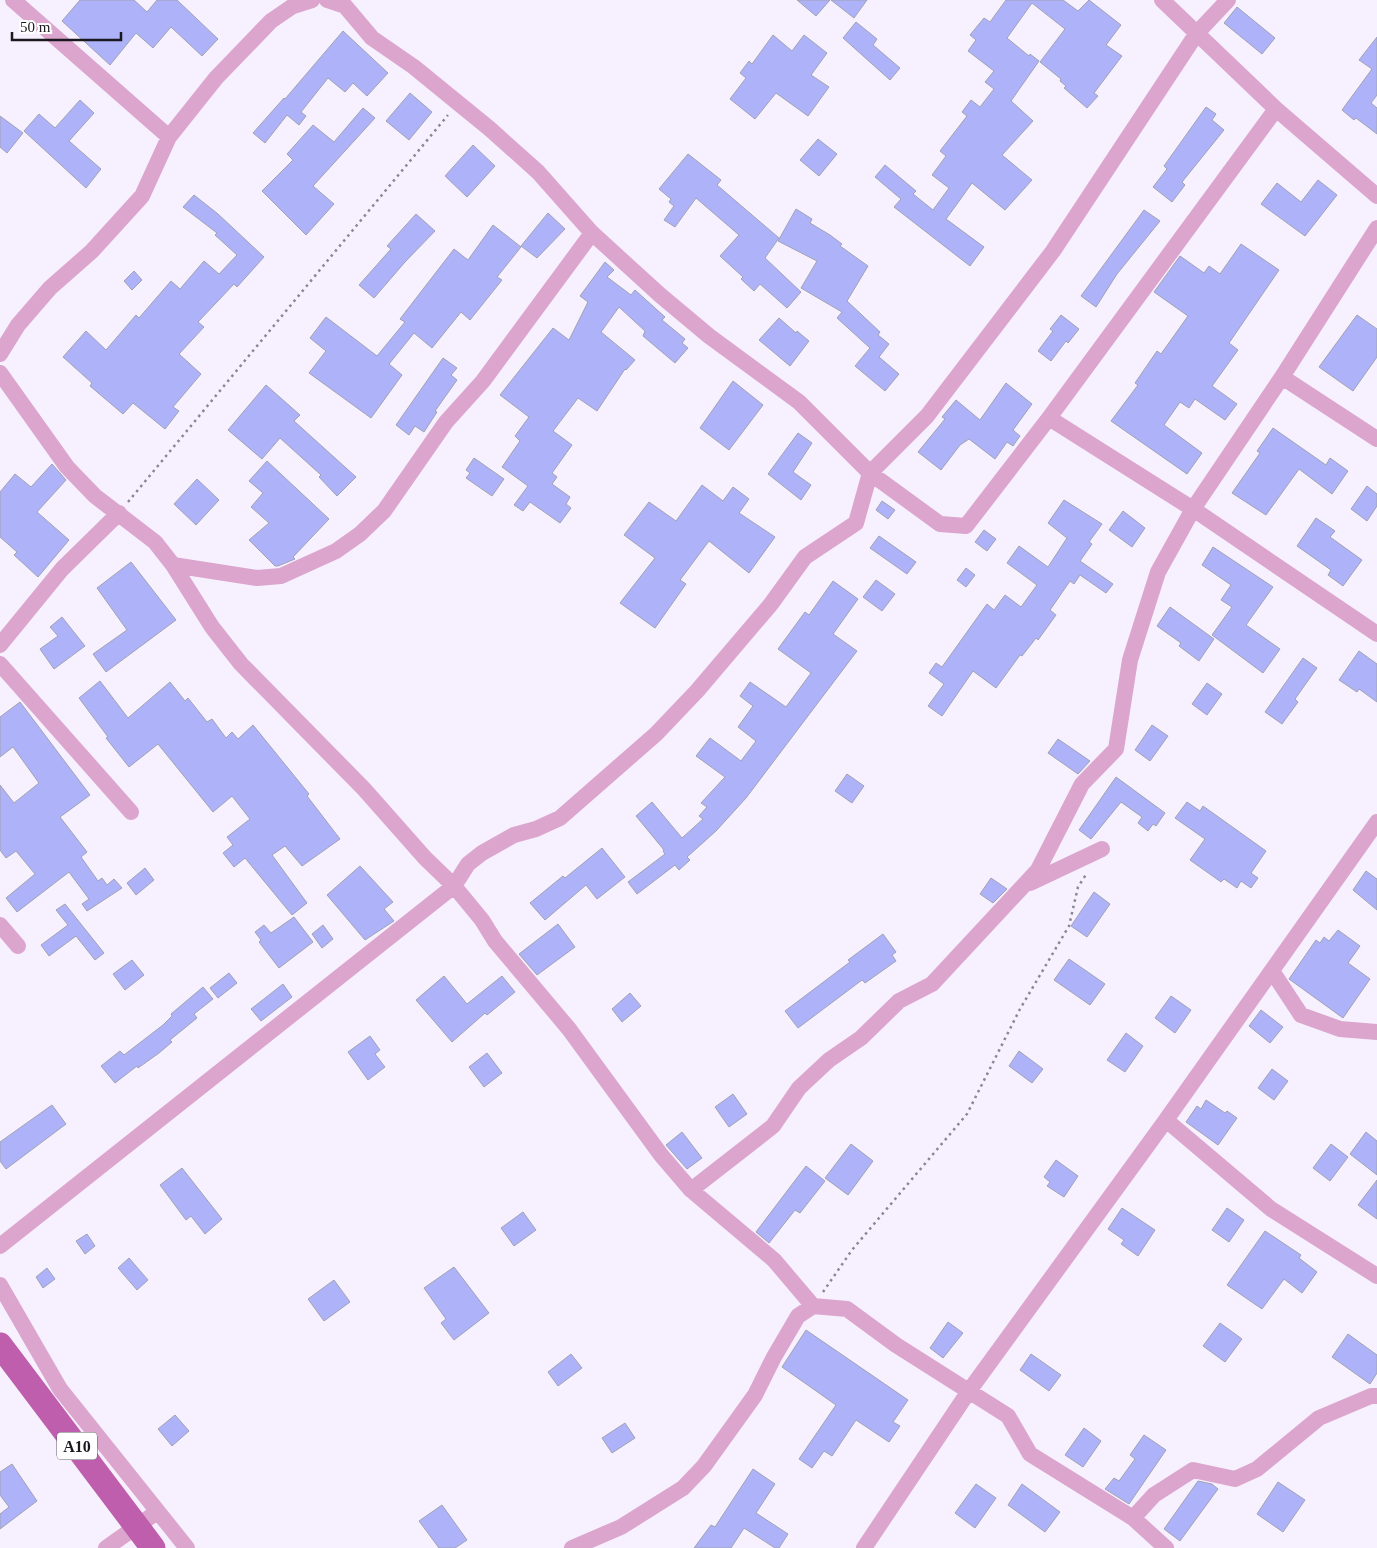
<svg xmlns="http://www.w3.org/2000/svg" width="1377" height="1548" viewBox="0 0 1377 1548" font-family="'Times New Roman',serif">
  <rect width="100%" height="100%" fill="#f7f0fe"/>
  <path fill="#aeb3f9" stroke="#a0a2b4" d="M80 0H134L147 12 157 0H177L218 39 202 56 171 27 153 48 136 33 110 65 62 21Z
    M797 0H830L816 16Z
    M831 0H867L854 18Z
    M1006 0H1063L1078 11 1089 0 1121 25 1106 45 1122 56 1094 93 1098 96 1087 108 1064 88 1066 86 1060 81 1061 79 1040 62 1065 29 1032 3 1007 38 1029 56 1030 54 1039 61 1011 101 1033 121 1002 155 1032 180 1005 210 972 183 957 204 946 219 984 247 970 266 894 207 901 199 875 177 885 165 916 191 913 194 933 210 949 188 932 175 946 156 940 151 967 116 962 112 971 100 980 107 994 89 985 82 994 71 968 51 976 40 970 35 984 18 990 22Z
    M1237 7 1275 38 1262 54 1224 23Z
    M856 22 877 39 873 45 900 68 890 80 843 38Z
    M343 31 388 73 367 96 353 83 345 92 328 78 301 112 306 116 299 125 287 115 265 143 253 133 284 98 285 99Z
    M773 35 792 51 804 35 827 53 811 75 829 87 808 116 776 93 755 119 730 99 746 78 740 73 749 61 752 64Z
    M1377 37V95L1371 103 1377 108V134L1356 118 1354 120 1342 110 1372 69 1359 60Z
    M410 93 432 112 409 140 386 121Z
    M80 100 94 113 69 141 101 169 86 188 24 131 39 114 55 128Z
    M1206 107 1216 114 1212 120 1224 130 1182 182 1185 185 1172 202 1153 187 1167 169 1164 166Z
    M363 108 375 118 313 186 334 204 306 235 262 191 293 160 287 154 313 125 334 142Z
    M0 116 23 133 7 153 0 147Z
    M818 139 837 154 819 176 800 160Z
    M473 145 495 166 467 197 445 176Z
    M688 154 721 180 717 185 779 238 765 258 801 292 787 308 760 284 754 291 741 279 743 277 720 256 739 235 696 198 675 227 664 220 674 206 669 202 671 199 659 189Z
    M1318 180 1337 195 1305 236 1261 204 1277 183 1301 202Z
    M194 195 218 214 264 257 237 287 234 284 198 322 204 327 179 354 201 374 173 407 179 411 165 429 133 403 123 414 90 386 92 383 63 357 86 331 106 350 136 315 139 318 171 281 180 289 204 261 219 274 237 255 215 235 217 233 183 207Z
    M796 209 812 219 810 223 830 235 842 244 840 246 868 266 847 301 880 332 878 335 889 344 879 357 899 374 885 391 855 366 870 348 837 318 842 312 801 288 817 261 778 241Z
    M1144 210 1160 221 1117 274 1096 307 1081 296Z
    M548 213 565 229 537 258 521 246Z
    M416 214 435 231 405 262 374 298 359 285 391 249 387 246Z
    M493 225 521 247 497 277 502 280 470 320 461 312 432 348 414 333 389 364 402 375 371 418 309 373 326 351 310 338 326 317 377 356 405 322 400 319 454 249 468 260Z
    M1241 244 1279 270 1229 343 1238 350 1212 386 1237 404 1225 420 1195 399 1189 408 1180 402 1164 425 1202 453 1187 474 1111 421 1138 385 1135 383 1157 351 1161 354 1188 316 1154 292 1180 256 1204 273 1209 266 1220 274Z
    M605 262 614 270 607 277 631 295 635 290 665 317 662 320 685 339 682 343 688 348 675 363 643 336 645 331 619 307 601 332 635 360 626 370 625 369 597 411 578 398 553 431 572 445 552 473 557 477 552 484 570 497 566 504 571 508 560 523 530 502 523 511 514 505 528 486 502 467 520 441 515 436 529 417 500 395 553 328 569 340 588 302 580 296Z
    M134 271 142 280 132 290 124 281Z
    M1061 315 1079 329 1068 343 1066 341 1051 361 1038 351 1053 331 1050 329Z
    M1357 315 1377 329V357L1353 391 1319 367Z
    M779 318 796 333 797 331 809 341 790 366 759 340Z
    M443 358 457 368 451 375 457 380 435 411 437 412 424 432 415 426 409 435 396 425Z
    M733 381 763 405 729 450 700 428Z
    M1006 383 1032 404 1013 430 1020 436 1013 446 1007 442 995 459 969 439 960 445 941 470 918 452 945 419 942 417 956 400 980 420Z
    M266 385 300 415 294 421 356 477 337 496 319 477 321 475 280 438 262 459 228 430Z
    M1273 428 1326 465 1330 458 1348 471 1332 494 1299 469 1266 515 1232 493 1260 453 1257 451Z
    M798 433 812 443 793 472 811 485 801 500 768 474Z
    M474 458 504 479 492 496 466 478 470 473 466 470Z
    M267 461 329 519 293 557 295 559 278 566H275L249 540 269 523 251 507 263 493 249 481Z
    M52 464 66 480 37 512 69 540 38 577 14 555 17 552 0 537V492L15 474 31 487Z
    M197 479 219 500 196 525 174 504Z
    M702 485 723 501 733 487 749 499 739 513 775 537 749 573 709 541 680 580 686 584 655 628 620 603 655 558 624 535 649 502 676 521Z
    M1367 486 1377 494V506L1367 521 1351 509Z
    M1064 500 1102 524 1089 542 1092 544 1080 561 1113 584 1106 593 1080 575 1074 584 1070 581 1050 610 1056 615 1038 640 1036 638 1022 656 1020 655 996 688 973 671 942 716 928 706 944 684 929 673 936 663 942 667 987 604 994 610 1005 595 1021 607 1037 585 1007 563 1019 546 1048 567 1067 538 1048 523Z
    M882 501 895 510 888 519 876 510Z
    M1123 511 1145 528 1132 547 1109 530Z
    M1316 518 1335 531 1330 537 1362 560 1343 586 1328 575 1331 570 1297 546Z
    M984 530 996 539 987 551 975 542Z
    M879 536 916 562 907 574 870 548Z
    M1213 547 1273 587 1246 625 1280 649 1263 673 1212 635 1232 607 1221 600 1231 585 1202 565Z
    M131 562 176 620 106 672 93 654 127 630 97 588Z
    M966 568 975 575 966 587 957 580Z
    M876 580 895 594 882 611 863 597Z
    M833 581 858 599 833 634 857 651 746 798 716 831 687 857 690 860 679 870 675 865 637 894 628 882 665 854 663 851 664 850 636 816 652 802 682 838 703 819 699 816 707 807 701 803 725 777 696 756 710 738 741 761 756 741 738 727 753 706 740 696 750 682 786 707 811 673 778 649 805 612 809 615Z
    M1170 607 1214 639 1199 661 1179 646 1181 643 1157 626Z
    M62 617 85 646 54 669 40 649 58 636 50 627Z
    M1359 651 1377 664V702L1359 689 1357 692 1339 680Z
    M1303 658 1317 668 1295 699 1298 702 1282 724 1265 712Z
    M100 681 128 718 170 682 185 701 188 698 207 722 212 719 226 738 232 732 238 739 253 725 309 794 307 796 340 839 302 866 285 846 272 855 307 903 292 915 245 858 234 867 223 853 233 845 227 837 250 819 232 796 213 812 158 744 129 767 106 738 108 737 79 698Z
    M1207 683 1222 694 1207 715 1192 704Z
    M20 702 90 795 60 817 87 852 81 857 98 881 102 878 107 885 114 879 122 888 87 911 82 904 89 899 69 872 17 912 6 898 35 874 16 851 6 858 0 850V785L14 803 39 783 13 747 0 757V717Z
    M1152 725 1168 736 1150 761 1135 750Z
    M1058 739 1090 761 1078 774 1048 753Z
    M847 774 864 786 852 803 835 791Z
    M1116 777 1165 813 1156 826 1153 824 1148 831 1138 823 1142 817 1121 802 1091 839 1079 830Z
    M1187 802 1200 811 1203 806 1266 851 1251 873 1258 878 1251 888 1241 881 1237 888 1224 879 1221 882 1190 860 1205 839 1175 818Z
    M602 848 625 877 597 899 586 885 545 920 530 903 563 876 565 878Z
    M360 866 393 902 384 909 394 921 365 940 327 895Z
    M145 868 154 880 136 895 127 883Z
    M1366 871 1377 879V910L1353 890Z
    M991 878 1007 889 993 903 980 894Z
    M1094 892 1110 904 1087 937 1071 926Z
    M65 904 104 953 95 960 76 936 49 956 41 945 68 925 56 910Z
    M294 917 313 942 279 968 259 942 261 940 255 932 264 925 271 933Z
    M558 924 575 947 537 975 519 954Z
    M323 925 333 939 322 948 312 934Z
    M1338 930 1360 946 1348 963 1370 979 1343 1018 1289 979 1316 940 1320 943 1324 937 1329 941Z
    M883 934 896 952 892 955 896 961 865 983 862 980 798 1028 785 1011 850 962 848 960Z
    M1069 959 1105 984 1090 1005 1054 980Z
    M132 960 144 975 125 990 113 974Z
    M229 973 237 983 218 998 210 988Z
    M444 976 467 1004 502 976 515 992 487 1015 485 1013 452 1042 416 1000Z
    M283 984 292 997 261 1021 251 1009Z
    M203 987 213 999 194 1014 197 1018 170 1040 172 1042 159 1053 138 1068 137 1066 115 1083 101 1066 120 1051 124 1055 163 1025 172 1016 171 1014Z
    M630 993 641 1006 622 1022 612 1009Z
    M1171 996 1191 1010 1175 1033 1155 1018Z
    M1261 1010 1283 1027 1270 1043 1249 1026Z
    M1126 1033 1143 1046 1125 1072 1107 1060Z
    M370 1036 380 1050 375 1054 385 1067 368 1080 348 1052Z
    M1019 1051 1043 1069 1032 1083 1009 1066Z
    M487 1053 502 1073 484 1087 469 1067Z
    M1272 1069 1288 1081 1274 1100 1258 1088Z
    M733 1094 747 1114 729 1127 715 1107Z
    M1206 1100 1225 1113 1227 1111 1237 1118 1218 1145 1186 1122 1197 1106 1201 1109Z
    M52 1105 66 1124 6 1169 0 1161V1142Z
    M682 1132 702 1158 687 1169 666 1145Z
    M1366 1132 1377 1141V1175L1350 1154Z
    M851 1144 873 1161 848 1195 825 1178Z
    M1331 1144 1348 1157 1330 1181 1313 1168Z
    M1056 1160 1078 1176 1064 1197 1047 1186 1050 1182 1044 1177Z
    M806 1166 825 1181 800 1213 795 1210 769 1243 756 1232Z
    M182 1168 222 1219 205 1234 191 1216 186 1220 160 1185Z
    M1377 1180V1219L1358 1205Z
    M1122 1208 1155 1230 1138 1256 1121 1244 1124 1240 1108 1229Z
    M1227 1208 1244 1220 1229 1242 1212 1230Z
    M523 1212 536 1230 514 1246 501 1228Z
    M1265 1231 1301 1255 1299 1258 1317 1272 1302 1293 1284 1279 1262 1309 1227 1285Z
    M87 1234 95 1246 85 1254 76 1241Z
    M129 1258 148 1280 137 1290 118 1268Z
    M454 1267 489 1313 454 1340 441 1323 446 1319 424 1288Z
    M47 1268 55 1279 43 1288 36 1277Z
    M334 1280 350 1302 324 1321 308 1299Z
    M948 1322 963 1333 943 1358 930 1348Z
    M1220 1323 1242 1339 1225 1362 1203 1346Z
    M806 1330 908 1400 893 1422 900 1426 889 1442 856 1420 832 1456 824 1451 812 1468 799 1459 836 1405 782 1367Z
    M1348 1334 1377 1355V1373L1370 1384 1332 1357Z
    M571 1354 582 1368 558 1386 548 1372Z
    M1031 1354 1061 1375 1049 1391 1020 1370Z
    M175 1415 189 1431 172 1446 158 1429Z
    M625 1423 635 1438 612 1453 602 1438Z
    M1084 1428 1101 1441 1083 1467 1065 1455Z
    M1144 1435 1166 1450 1129 1504 1105 1489 1114 1478 1119 1481 1135 1459 1130 1455Z
    M12 1464 37 1501 0 1529V1514L9 1507 0 1495V1472Z
    M753 1469 775 1484 756 1513 788 1534 779 1548H775L744 1528 731 1548H694L711 1525 715 1527Z
    M1198 1481 1212 1484 1218 1489 1180 1541 1164 1529Z
    M1278 1482 1305 1500 1283 1532 1257 1514Z
    M976 1484 996 1498 975 1528 955 1513Z
    M1022 1484 1060 1512 1045 1532 1008 1505Z
    M442 1505 467 1540 455 1548H439L419 1521Z"/>
  <g fill="none" stroke-linecap="round" stroke-linejoin="round">
    <path stroke="#8b8690" stroke-width="2.5" stroke-dasharray="2.5 4" stroke-linecap="butt" d="M128 502 448 115
      M823 1292 852 1250 967 1114 1020 1009 1069 926 1078 887 1087 873"/>
    <path stroke="#dba5ce" stroke-width="16" d="M13 0 169 137
      M327 0 345 6 372 38 414 67 490 129 538 172 592 233 660 295 709 336 799 402 870 473 940 524 966 526 1049 418 1276 109
      M1162 0 1276 109 1377 196
      M0 354 18 325 50 288 92 251 142 196 169 137 216 78 271 21 293 6 312 0
      M0 373 67 467 95 496 155 542 173 565 212 627 241 664 364 789 425 858 454 886 482 920 495 941 569 1029 661 1155 691 1190 774 1260 813 1306
      M1282 377 1377 439
      M1049 418 1193 509 1377 634
      M173 565 257 578 281 576 336 551 360 534 384 511 446 422 483 381 592 233
      M0 645 62 569 119 513
      M0 664 131 812
      M1030 883 1102 849
      M0 925 18 946
      M1272 971 1301 1015 1340 1029 1377 1032
      M1166 1120 1271 1209 1377 1276
      M691 1190 773 1126 799 1088 829 1060 861 1038 899 1001 932 984 1038 870 1082 784 1116 749 1130 660 1158 572 1193 509 1282 377 1377 228
      M0 1246 454 886 468 864 482 853 514 835 536 829 560 818 656 734 697 691 771 604 805 557 856 523 870 473 927 416 1053 251 1197 33 1228 0
      M0 1285 60 1389 187 1548
      M1133 1518 1154 1495 1193 1470 1235 1479 1257 1469 1319 1418 1371 1396H1377
      M106 1548 157 1512
      M572 1548 621 1527 683 1488 704 1466 755 1395 774 1357 798 1316 813 1306 847 1309 896 1345 1008 1416 1030 1454 1133 1518 1166 1548
      M864 1548 969 1391 1166 1120 1377 822"/>
    <path stroke="#be5eac" stroke-width="25" d="M0 1345 153 1548"/>
  </g>
  <g text-anchor="middle" dominant-baseline="central" stroke-width="5" stroke-linejoin="round" paint-order="stroke">
    <rect fill="#fff" stroke="#605d62" stroke-width="1" x="57" y="1432.5" width="40" height="27" rx="4"/>
    <g font-size="16" font-weight="bold" fill="#1c181f">
      <text x="77" y="1446">A10</text>
    </g>
  </g>
  <path d="M12 32v8h109v-8" fill="none" stroke="#1c181f" stroke-width="2.5"/>
  <text x="20" y="32" font-size="15" fill="#1c181f" stroke="#ffffff" stroke-width="4" paint-order="stroke">50 m</text>
</svg>
